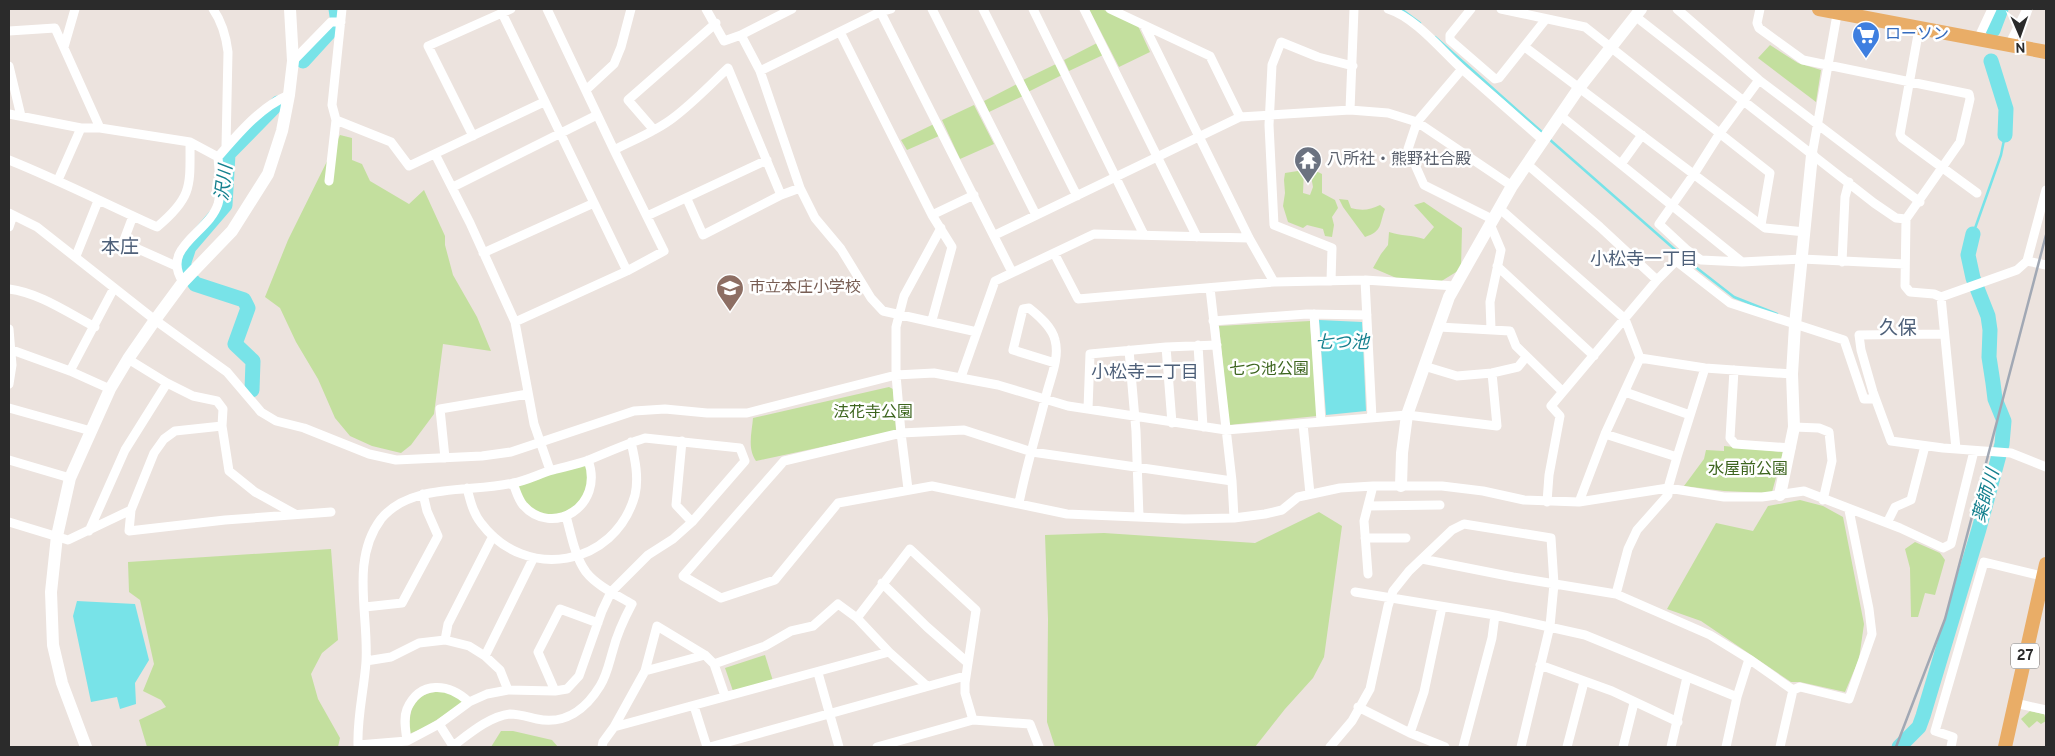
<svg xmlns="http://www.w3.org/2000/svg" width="2055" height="756" viewBox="0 0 2055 756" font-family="Overpass,'Noto Sans JP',sans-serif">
  <rect width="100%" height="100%" fill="#ece3de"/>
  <path fill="#c3df9e" d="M1089 9H1102L1138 26 1150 52 1119 67Z
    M1097 43 1103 55 1069 71 1064 60Z
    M1770 45 1798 63 1821 70 1816 102 1758 58Z
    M1056 64 1062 75 1028 92 1023 80Z
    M1017 84 1023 96 989 112 984 101Z
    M974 105 994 144 960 159 942 120Z
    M934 124 939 136 907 150 901 140Z
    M340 135 352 138V160L362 164 370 181 409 204 424 190 445 236V245L453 275 477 317 491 351 443 344 434 414 411 445 401 453 372 446 350 436 335 418 318 379 296 342 280 308 265 297 288 240Z
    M1304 170 1303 193 1310 195 1313 187 1311 176 1314 170 1322 174V193L1335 200 1338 208 1332 217 1334 225 1332 237 1325 236 1323 229 1307 225 1303 228 1288 222 1283 206 1285 193 1284 180 1285 173Z
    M1339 199 1348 200 1351 208C1362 211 1370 210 1380 205L1385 209C1379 224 1383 231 1365 237L1343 207Z
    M1424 202 1462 228 1461 269 1440 282 1401 280 1373 268 1381 254 1388 245 1389 232C1401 236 1412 235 1424 239L1434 227 1414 205Z
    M1310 321 1317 416 1229 425 1219 326Z
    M889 387 893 389 896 431 756 461C747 448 752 432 753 418Z
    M1724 446 1783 452 1772 492 1767 493 1724 491 1684 486 1704 459 1706 450 1724 451Z
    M586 463C587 467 590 473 589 478 589 502 558 525 536 512 525 505 521 495 515 484Z
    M1800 500 1823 506 1843 517 1864 624 1859 659 1845 692 1800 682H1791L1701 621 1667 609 1716 523 1753 531 1768 506Z
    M1319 512 1342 526 1324 657 1313 678 1285 709 1255 747H1055L1047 722 1048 619 1045 535 1104 533 1255 543Z
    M1915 542 1940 553 1945 560 1935 595 1925 593 1918 617H1911L1910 568 1905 549Z
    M331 549 338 640 322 653 311 674 318 699 340 738 338 747H147L139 720 166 707 161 700 143 691 154 664 140 600 129 592 128 562Z
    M765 655 773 681 733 691 725 668Z
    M446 691 464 702 426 727 409 734C410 704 413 692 446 691Z
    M2030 711 2044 714 2046 721 2041 724 2037 721 2029 728 2021 719Z
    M501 731H513L552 740 558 747H491Z"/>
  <path fill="#78e3e8" d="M1319 320 1362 322 1366 411 1326 415Z
    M77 601 135 604 149 660 135 683 136 704 120 709 117 697 91 702 73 616Z"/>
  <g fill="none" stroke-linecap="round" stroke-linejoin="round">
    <path stroke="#78e3e8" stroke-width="2.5" d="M1401 9 1420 23
      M1435 37 1543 133
      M1549 139 1680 254
      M1973 234 2001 155 2005 135
      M1684 258 1734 297 1777 314"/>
    <path stroke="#78e3e8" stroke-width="15" d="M336 9 337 16
      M1993 30 2001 9
      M303 61 334 27
      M1991 61 2006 109 2005 135
      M186 269 183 265 189 247 225 205 228 154 278 103
      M194 282 195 284 244 300 248 308 235 344 253 361 252 390
      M1899 747 1919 727 1923 716 1979 529 2002 444 2004 421 1995 399 1993 383 1989 357 1990 330 1988 316 1973 278 1968 255 1973 234"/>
    <path stroke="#fff" stroke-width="9" d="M213 9C222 22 226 36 228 52L226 147
      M706 9 724 41 741 35 792 9
      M879 9 1012 272
      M932 9 1036 215
      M983 9 1077 196
      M1033 9 1144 235
      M1084 9 1197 237
      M1110 9 1210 56 1240 117
      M1388 9C1416 18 1441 50 1463 70 1490 94 1517 117 1544 141
      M1471 9 1450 35V40L1495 79 1499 78 1546 19
      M1501 9 1585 27 1770 173 1761 225
      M1677 9 1759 80 1920 202
      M1760 9 1757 23 1759 28 1803 60 1969 94 1970 99 1960 142 1906 219 1905 286 1910 292 1934 294 1941 297 2017 270 2027 261 2046 190
      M502 13 627 271
      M1635 16 1874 203 1896 218 1906 219
      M1144 25 1249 238 1274 282
      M1919 29 1900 134 1902 138 1977 193
      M9 31 55 28 100 128
      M840 32 932 215 952 247 932 320
      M741 35 760 71 800 188 815 218 841 249 871 298 883 311 977 332
      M1978 39 1992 9
      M2009 45 2027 9
      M64 47 75 9
      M1525 47 1765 228 1805 232
      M293 61 331 22H341
      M9 66 21 116
      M1462 69 1417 122 1408 149 1424 185 1492 219
      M760 71 880 12 891 9
      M1759 80 1720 133 1694 174 1659 224 1687 250 1701 260 1742 262 1802 259 1905 264
      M586 90 614 64 621 47 631 9
      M1350 110 1354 9
      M9 114 81 128H100L190 142 218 157
      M1561 116 1742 262
      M336 120 391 142 409 166 544 102
      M654 130 628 100 716 23
      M473 136 428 46 511 9
      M614 150C633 140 655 132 673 118 693 103 710 85 728 68L781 195
      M435 154 470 223 515 322 534 424 550 470
      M1812 155 1838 9
      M9 160C59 180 108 205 157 227 193 197 190 186 190 142
      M1621 164 1642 135
      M1528 165 1600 227 1657 280
      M58 180 81 128
      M329 181 336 120 332 105 342 9
      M453 187 597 115
      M687 199 703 235 781 195 800 188
      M1499 208 1625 319 1640 358 1605 434 1579 502
      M9 213 37 227 155 320 227 372 261 412 276 421 304 428 369 454 396 460 482 456 511 452 634 411 665 409 707 413H747L896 375 934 373 998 385 1068 406 1226 430 1407 415 1497 426 1492 373
      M932 215 974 195
      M133 216 124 240 127 244 176 266
      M647 216 767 160
      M1490 224 1501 250 1490 302 1491 329
      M9 227 13 215
      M995 235 1240 117 1350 110 1388 113 1417 122 1512 186
      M483 253 594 203
      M1054 253 1078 299 1274 282 1365 280 1455 286
      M76 256 98 201
      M1676 261 1730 303 1844 340 1864 399H1875
      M2027 261 2046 265
      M1842 262 1845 197 1849 182
      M1497 266 1594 356
      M1365 280 1372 418
      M1331 281 1332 248 1274 225 1269 125 1272 65 1281 42 1318 57 1353 66
      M183 282C160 247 209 233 218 204 222 190 219 172 218 157 238 134 260 107 289 95
      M1210 288 1232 481 1234 518
      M9 289C40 293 68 313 95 327
      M1941 297 1956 449
      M1314 314 1321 422
      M1213 321 1307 314 1367 315
      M515 322 627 271 664 251 614 150 547 9
      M1439 327 1510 331 1516 346 1562 391
      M9 329 12 365 9 384
      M1944 334 1859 335 1861 350 1873 392 1891 441 1943 448 2011 453 2046 467
      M1198 345 1203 427
      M1166 347 1172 423
      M12 350 70 371 110 389
      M1129 350 1136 431 1139 517
      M1640 358 1705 368 1792 374
      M128 359 167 383 193 396 217 401 223 409 222 426 229 471 255 492 295 514
      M1424 366 1457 376 1492 373 1518 367 1526 357
      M1734 370 1730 438 1735 444 1791 448
      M70 371 114 288
      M961 377 995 281 1094 234 1249 238
      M1625 392 1690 415
      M9 408 91 431
      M1088 409 1090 354 1166 347 1217 345
      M1303 424 1310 494
      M222 426 175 431 164 439 154 453 131 510 129 531 225 520 331 512
      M1794 427 1819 428 1829 432 1832 461 1823 500
      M1605 434 1677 457
      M645 438 740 448 745 461 692 522 673 539 648 555 611 592 602 611 579 676 567 689 555 691 508 690 487 694 469 702 439 724 407 741 358 745C357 717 364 690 366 662 369 615 350 560 381 519 411 482 473 493 513 483 525 481 537 475 549 471 562 467 576 465 589 460 608 452 626 444 645 438Z
      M682 441 676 505 692 522
      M445 458 440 409 528 394
      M9 460 70 478
      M1232 481 1032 452 964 430 901 433 784 461 683 576 721 598 775 580 838 503 932 486 1067 514 1184 519 1234 518 1265 514 1282 510 1298 497 1340 488 1373 486H1442L1483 491 1524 500 1579 502 1668 488 1724 497H1762L1804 491 1900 528 1943 548 1951 544 1974 451
      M513 483C516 491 518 499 523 505 552 538 605 506 588 460
      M467 488C470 500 473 513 481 523 525 582 615 567 635 495 639 478 635 459 631 442
      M908 489 901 433 896 375V327L904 296 941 228
      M1547 502 1549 475 1560 416 1551 406 1657 280 1687 250
      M1019 503C1026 467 1037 432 1046 396 1050 379 1060 358 1055 340 1052 327 1039 316 1029 308L1023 309 1013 350 1055 363
      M1368 506 1440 505
      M9 522 68 540 131 510
      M1887 523 1895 507 1911 500 1925 446
      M89 531 125 450 167 383
      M1365 538H1406
      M1422 559 1513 577 1616 594 1710 635 1749 659 1793 690
      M1368 574 1364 521 1373 486
      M882 583 927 627 968 663
      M1355 592 1495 615 1585 635 1737 697
      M1616 594 1628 549 1637 530 1668 495V488L1677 457 1705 368
      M365 607 402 603 438 536 427 511 423 494
      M857 618 910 549 976 610 965 683V693L973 720
      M445 640 448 624 493 536
      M485 656 533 559
      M366 661 391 657 419 643 445 640 469 646 485 656 500 670 508 690
      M714 664 725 696
      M1540 665 1612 691 1678 722
      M645 671 705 655
      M818 673 839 747
      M1793 690 1800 687 1849 699 1872 634 1869 609 1849 510
      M555 691 538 652 560 609 598 623
      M2015 703 2046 710
      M694 706 707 747
      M1358 707 1410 733 1445 747
      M439 724 453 746C469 734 490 716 510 714 519 714 528 717 537 719 565 725 586 709 600 686 607 675 609 663 613 650 617 634 624 619 632 604 617 595 597 586 586 572 575 557 571 534 566 516
      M614 727 889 652
      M1410 733 1424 692 1442 607
      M407 741C406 731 403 719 407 709 420 680 449 683 469 702
      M602 747 603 742 614 727 645 671 657 626 705 655 714 664 765 646 791 631 813 626 838 604 857 618 889 652 927 686
      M710 747 965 676
      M877 747 973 720 1030 724 1039 747
      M1330 747 1352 721 1370 689 1388 606 1393 591 1409 571 1452 530 1464 524 1551 538 1554 584 1550 626 1521 747
      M1463 747 1492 638 1495 615
      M1567 747 1584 682
      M1623 747 1634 703
      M1671 747 1687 677
      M1726 747 1737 697 1749 659
      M1780 747 1793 690
      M1951 747 1953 737 1935 731 1984 562 2046 577"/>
    <path stroke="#fff" stroke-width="12" d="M1401 486 1402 453 1407 415 1449 297 1512 186 1579 88 1641 9
      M1780 495 1794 427 1792 374 1795 325 1812 155
      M86 747 62 683 53 645 51 592 57 536 70 478 110 389 128 359 155 320 183 282 232 231 268 174 282 131 289 95 293 61 290 9"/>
    <path stroke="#e9ad67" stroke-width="14" d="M1819 9 2046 52
      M2005 747 2046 564"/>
    <path stroke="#a1a8b4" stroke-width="2.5" d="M1896 747 1945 619 2046 235"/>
  </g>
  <defs>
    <g id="supermarket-pin" transform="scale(1.4375)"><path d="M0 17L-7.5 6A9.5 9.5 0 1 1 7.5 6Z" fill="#3f7fe0" stroke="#fff"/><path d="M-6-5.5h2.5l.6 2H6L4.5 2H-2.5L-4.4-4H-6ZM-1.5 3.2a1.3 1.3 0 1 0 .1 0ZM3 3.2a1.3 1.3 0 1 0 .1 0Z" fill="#fff"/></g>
    <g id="temple-pin" transform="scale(1.4375)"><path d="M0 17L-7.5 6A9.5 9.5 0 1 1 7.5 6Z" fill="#6b7280" stroke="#fff"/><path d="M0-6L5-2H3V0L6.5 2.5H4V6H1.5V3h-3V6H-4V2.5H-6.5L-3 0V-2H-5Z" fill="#fff"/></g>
    <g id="school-pin" transform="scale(1.4375)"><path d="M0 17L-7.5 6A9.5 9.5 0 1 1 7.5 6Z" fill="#8d6e63" stroke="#fff"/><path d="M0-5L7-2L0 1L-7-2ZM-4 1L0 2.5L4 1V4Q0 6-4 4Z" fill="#fff"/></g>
  </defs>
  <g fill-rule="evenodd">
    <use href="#supermarket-pin" x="1866" y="35"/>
    <use href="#temple-pin" x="1308" y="160"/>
    <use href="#school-pin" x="730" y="288"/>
  </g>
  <g text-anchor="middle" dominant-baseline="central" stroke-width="5" stroke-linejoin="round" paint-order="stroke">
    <rect fill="#fff" stroke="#6b6b6b" stroke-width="1" x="2011" y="643.5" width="28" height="25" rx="4"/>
    <g font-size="15" font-weight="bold" fill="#2b2b2b">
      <text x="2025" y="656">27</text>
    </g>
    <g font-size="16" fill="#366cbe" stroke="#fff" text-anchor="start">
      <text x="1885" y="35">ローソン</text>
    </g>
    <g font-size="16" fill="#5b616d" stroke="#fff" text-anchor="start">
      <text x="1327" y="160">八所社・熊野社合殿</text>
    </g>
    <g font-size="16" fill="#785e54" stroke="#fff" text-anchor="start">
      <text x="749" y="288">市立本庄小学校</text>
    </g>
    <g font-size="16" fill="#3d651f" stroke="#fff">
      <text x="1269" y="370">七つ池公園</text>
      <text x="873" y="413">法花寺公園</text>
      <text x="1748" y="470">水屋前公園</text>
    </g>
    <g font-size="18" font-style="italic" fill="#15808e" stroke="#fff">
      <text transform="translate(225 183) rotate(-83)">沢川</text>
      <text x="1342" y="343">七つ池</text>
      <text transform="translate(1987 496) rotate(-74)">薬師川</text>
    </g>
    <g font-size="18" fill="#4e6079" stroke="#fff">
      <text x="1644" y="260">小松寺一丁目</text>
      <text x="1145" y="373">小松寺二丁目</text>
    </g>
    <g font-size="19" fill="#4e6079" stroke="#fff">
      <text x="120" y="248">本庄</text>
      <text x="1898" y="329">久保</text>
    </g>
  </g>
  <rect width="2055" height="756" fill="none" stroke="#2b2b2b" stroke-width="20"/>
  <g transform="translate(2020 35) rotate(178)" stroke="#ffffff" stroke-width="4" paint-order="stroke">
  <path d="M0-4L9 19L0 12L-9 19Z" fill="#2b2b2b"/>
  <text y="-8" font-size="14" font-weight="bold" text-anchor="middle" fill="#2b2b2b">N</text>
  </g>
</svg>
